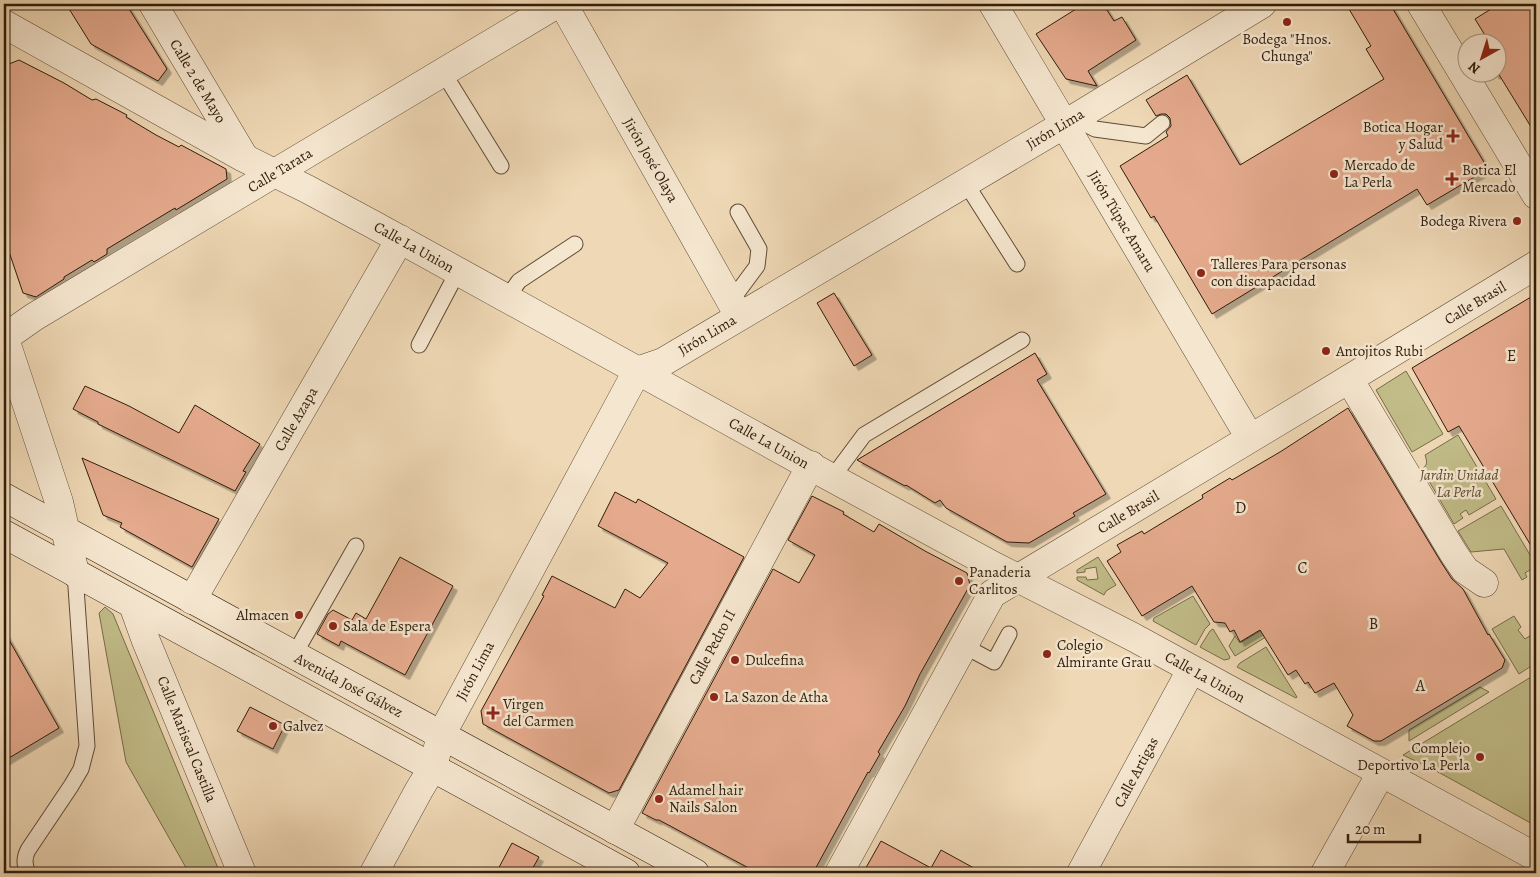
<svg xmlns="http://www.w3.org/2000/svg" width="1540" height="877" font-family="Alegreya,serif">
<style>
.green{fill:#c1bc88;stroke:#786c4a}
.building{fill:#e5aa8d;stroke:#2f1c0b;filter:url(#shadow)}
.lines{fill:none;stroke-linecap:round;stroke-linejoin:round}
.lane-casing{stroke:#5f4b36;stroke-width:17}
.street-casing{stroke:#5f4b36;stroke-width:29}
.secondary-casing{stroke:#2f1c0b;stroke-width:29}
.lane{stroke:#f5e6cf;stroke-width:15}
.street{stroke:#f5e6cf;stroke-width:28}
.secondary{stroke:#f5e6cf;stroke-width:28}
.poi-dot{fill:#8f2418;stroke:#f5e6cf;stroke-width:2}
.labels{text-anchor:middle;stroke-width:5;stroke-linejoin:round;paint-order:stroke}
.poi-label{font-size:15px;fill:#2f1c0b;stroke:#f5e6cf;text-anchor:start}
.street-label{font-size:15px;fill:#2f1c0b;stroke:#f5e6cf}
.park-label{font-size:15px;font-style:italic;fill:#5b4c30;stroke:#f5e6cf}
.neighbourhood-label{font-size:16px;letter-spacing:1px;fill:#2f1c0b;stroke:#f5e6cf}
</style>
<defs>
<filter id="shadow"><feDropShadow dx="4.5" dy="4.5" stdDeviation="0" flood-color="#0004"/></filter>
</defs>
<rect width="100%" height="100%" fill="#efd8b5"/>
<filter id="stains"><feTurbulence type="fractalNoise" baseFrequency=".004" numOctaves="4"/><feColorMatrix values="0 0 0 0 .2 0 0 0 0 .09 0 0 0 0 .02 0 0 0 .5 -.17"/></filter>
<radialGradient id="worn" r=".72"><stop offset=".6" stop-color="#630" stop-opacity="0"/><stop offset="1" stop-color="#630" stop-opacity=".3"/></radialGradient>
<g class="green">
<polygon points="1406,371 1443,434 1412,452 1376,390"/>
<path d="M1458 435 1496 499 1469 515 1466 510 1460 514 1463 518 1454 524 1422 469C1428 465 1427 461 1425 455Z"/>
<polygon points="1501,506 1536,565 1536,571 1532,573 1530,570 1525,573 1527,577 1522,580 1504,549 1471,552 1458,531"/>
<polygon points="1098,557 1116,585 1106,591 1104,595 1077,580 1077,577 1086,577 1087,580 1098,579 1096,567 1085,569 1085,572 1077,573 1077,570"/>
<polygon points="1193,596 1210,624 1205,629 1196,645 1153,621 1154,618"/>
<polygon points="105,607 113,614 220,873 189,873 126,762 99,613"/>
<polygon points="1514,616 1521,627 1518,630 1525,639 1536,632 1536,663 1519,674 1492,629"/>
<polygon points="1265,628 1269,635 1235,656 1229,646 1235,636 1240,643"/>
<polygon points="1213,629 1230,657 1229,659 1224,660 1200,647 1210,631"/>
<polygon points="1266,647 1297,697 1296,698 1237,667 1240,663"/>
<polygon points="1536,674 1536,826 1440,773 1403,755"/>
<polygon points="1480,687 1489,692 1409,741 1409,730"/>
</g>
<g class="building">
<polygon points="66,4 126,4 167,69 158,81 91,44"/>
<polygon points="1084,4 1103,4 1114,21 1122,17 1136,40 1088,71 1097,86 1066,79 1036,34"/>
<polygon points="1346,4 1390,4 1488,169 1427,205 1417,189 1212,314 1154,216 1151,218 1120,166 1168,136 1166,132 1171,126 1170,118 1166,114 1161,114 1156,116 1146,100 1187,75 1240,165 1384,79 1366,49 1371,46"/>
<polygon points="1499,4 1536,4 1536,135 1498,73 1495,75 1493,72 1498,72 1498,42 1484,42 1488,40 1475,19"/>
<polygon points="19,60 64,83 92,100 96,99 127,115 126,117 156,135 179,147 181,145 226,169 227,179 176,210 175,208 107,249 107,254 94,262 92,260 64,277 64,279 36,297 23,293 4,237 4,66"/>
<polygon points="834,293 872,355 854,366 817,303"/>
<polygon points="1536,294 1536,554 1459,426 1448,432 1412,368"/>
<polygon points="1035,353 1047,374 1037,380 1106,494 1073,513 1075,516 1029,543 1007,542 946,508 940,500 935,503 906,485 905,486 857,460"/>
<polygon points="85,386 129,406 179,433 195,405 260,444 243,471 246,472 235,491 98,424 98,422 73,409"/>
<polygon points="1348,408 1441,562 1452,579 1463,589 1488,635 1489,634 1505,660 1502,668 1381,741 1374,741 1347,726 1353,715 1334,683 1315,693 1308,682 1305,684 1296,670 1288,675 1260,630 1240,642 1234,630 1230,632 1225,623 1214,622 1192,586 1142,616 1107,561 1121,552 1117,545 1142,531 1144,534 1203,498 1202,495 1230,478 1232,480 1280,452"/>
<polygon points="82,458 219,519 192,567 120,527 122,523 103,515"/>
<polygon points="615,492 636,503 638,499 744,557 619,790 609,793 483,724 481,711 544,596 542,595 552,576 615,608 625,589 640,598 668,563 598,526"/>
<polygon points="812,496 844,512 843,514 874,532 879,524 925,551 967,573 970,585 920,674 905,706 878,752 880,754 869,773 868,772 813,873 758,873 659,820 656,820 642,813 773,569 799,583 815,555 788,540"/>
<polygon points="400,557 453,586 405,675 341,641 339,646 317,634 328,614 333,610 352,620 356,613 366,619"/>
<polygon points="4,631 59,728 4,761"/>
<polygon points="250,707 285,725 273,749 237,731"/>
<polygon points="881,841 931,868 941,850 983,873 863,873"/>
<polygon points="512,843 539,857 530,873 496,873"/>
</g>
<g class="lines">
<g class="lane-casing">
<g id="lane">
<polyline points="443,72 501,166"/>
<polyline points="1074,118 1095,129 1146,136 1162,123"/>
<polyline points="965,182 1017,264"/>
<polyline points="507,298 519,281 575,244"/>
<polyline points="731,301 757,266 759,249 738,212"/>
<polyline points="419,345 458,271"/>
<polyline points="832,478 864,435 1022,340"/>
<polyline points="964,646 994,662 1009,634"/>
<polyline points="294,655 356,546"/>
<path d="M28 873C24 864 24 858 28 850L71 786 81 769 87 746 75 573"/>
</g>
</g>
<g class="street-casing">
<g id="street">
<polyline points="153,4 244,157"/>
<polyline points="563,4 739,316"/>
<polyline points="993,4 1250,438"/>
<polyline points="1421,4 1536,195"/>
<polyline points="4,24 244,158 307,189 374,225 821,472 994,566 1133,637 1536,857"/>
<polyline points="4,336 59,502 75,573"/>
<polyline points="4,338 34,317 557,4"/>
<polyline points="1349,379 1454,554 1465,570 1484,583"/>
<polyline points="192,600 400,239"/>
<polyline points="133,605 146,641 242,873"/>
<polyline points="615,830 811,465"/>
<polyline points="374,873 419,790 433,767 441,735 452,715 637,371 663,362 1065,124 1262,4"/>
<polyline points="839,873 992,594 1349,379 1536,265"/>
<polyline points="1081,873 1191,670"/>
<polyline points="1325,873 1381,773"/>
</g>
</g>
<g class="secondary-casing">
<g id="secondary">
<polyline points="4,497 695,873"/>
<polyline points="4,534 626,873"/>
</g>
</g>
<use href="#lane" class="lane"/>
<use href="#street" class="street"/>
<use href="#secondary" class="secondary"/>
</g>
<g class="poi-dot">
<circle cx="1287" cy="22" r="5"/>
<path d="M1450.5 128.5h5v5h5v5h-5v5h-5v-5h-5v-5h5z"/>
<circle cx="1334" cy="174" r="5"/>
<path d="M1449.5 171.5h5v5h5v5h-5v5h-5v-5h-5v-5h5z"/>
<circle cx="1517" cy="221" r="5"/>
<circle cx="1201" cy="273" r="5"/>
<circle cx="1326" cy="351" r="5"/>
<circle cx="959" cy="581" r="5"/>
<circle cx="299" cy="615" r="5"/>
<circle cx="333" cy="626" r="5"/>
<circle cx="1047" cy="654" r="5"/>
<circle cx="735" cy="660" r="5"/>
<circle cx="714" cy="697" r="5"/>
<path d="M490.5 705.5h5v5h5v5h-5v5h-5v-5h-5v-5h5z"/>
<circle cx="273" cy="726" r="5"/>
<circle cx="1480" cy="757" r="5"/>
<circle cx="659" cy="799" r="5"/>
</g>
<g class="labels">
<g class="poi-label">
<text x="1287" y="44" text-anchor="middle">Bodega "Hnos.<tspan x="1287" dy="17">Chunga"</tspan></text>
<text x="1443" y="132" text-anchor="end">Botica Hogar<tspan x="1443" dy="17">y Salud</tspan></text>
<text x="1344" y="170">Mercado de<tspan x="1344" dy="17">La Perla</tspan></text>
<text x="1462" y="175">Botica El<tspan x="1462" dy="17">Mercado</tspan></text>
<text x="1507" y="226" text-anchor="end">Bodega Rivera</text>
<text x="1211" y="269">Talleres Para personas<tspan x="1211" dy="17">con discapacidad</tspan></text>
<text x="1336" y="356">Antojitos Rubi</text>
<text x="969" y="577">Panaderia<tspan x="969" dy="17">Carlitos</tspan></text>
<text x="289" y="620" text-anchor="end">Almacen</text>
<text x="343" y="631">Sala de Espera</text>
<text x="1057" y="650">Colegio<tspan x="1057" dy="17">Almirante Grau</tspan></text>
<text x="745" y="665">Dulcefina</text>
<text x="724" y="702">La Sazon de Atha</text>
<text x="503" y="709">Virgen<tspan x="503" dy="17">del Carmen</tspan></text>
<text x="283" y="731">Galvez</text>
<text x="1470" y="753" text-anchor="end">Complejo<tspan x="1470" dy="17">Deportivo La Perla</tspan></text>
<text x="669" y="795">Adamel hair<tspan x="669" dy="17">Nails Salon</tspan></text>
</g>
<g class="street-label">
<text transform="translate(198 81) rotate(59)" y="5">Calle 2 de Mayo</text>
<text transform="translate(1055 129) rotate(-31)" y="5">Jirón Lima</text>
<text transform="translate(651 160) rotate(60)" y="5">Jirón José Olaya</text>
<text transform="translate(280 170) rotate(-31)" y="5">Calle Tarata</text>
<text transform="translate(1122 221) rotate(59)" y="5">Jirón Túpac Amaru</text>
<text transform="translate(414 247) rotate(29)" y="5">Calle La Union</text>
<text transform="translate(1475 303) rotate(-31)" y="5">Calle Brasil</text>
<text transform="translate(707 335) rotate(-31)" y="5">Jirón Lima</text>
<text transform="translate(296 419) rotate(-60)" y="5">Calle Azapa</text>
<text transform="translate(769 443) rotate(29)" y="5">Calle La Union</text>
<text transform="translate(1128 512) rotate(-31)" y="5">Calle Brasil</text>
<text transform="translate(712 647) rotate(-62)" y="5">Calle Pedro II</text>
<text transform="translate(475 671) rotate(-62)" y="5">Jirón Lima</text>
<text transform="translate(1205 677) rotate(29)" y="5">Calle La Union</text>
<text transform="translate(349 685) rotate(28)" y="5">Avenida José Gálvez</text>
<text transform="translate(187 739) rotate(68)" y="5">Calle Mariscal Castilla</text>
<text transform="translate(1136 772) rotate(-62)" y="5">Calle Artigas</text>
</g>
<g class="park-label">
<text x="1459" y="480">Jardin Unidad<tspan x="1459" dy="17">La Perla</tspan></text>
</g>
<g class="neighbourhood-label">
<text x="1512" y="361">E</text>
<text x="1241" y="513">D</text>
<text x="1303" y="573">C</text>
<text x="1374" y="629">B</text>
<text x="1421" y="691">A</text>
</g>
</g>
<rect width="1540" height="877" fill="none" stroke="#efd8b5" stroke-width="20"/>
<rect x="5" y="5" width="1530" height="867" fill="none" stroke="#2f1c0b" stroke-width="2.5"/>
<rect x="10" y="10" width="1520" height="857" fill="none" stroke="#2f1c0b"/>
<g transform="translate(1482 58) rotate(219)"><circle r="24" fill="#f5e6cf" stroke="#a69581"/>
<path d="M0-4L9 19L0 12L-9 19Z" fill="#8f2418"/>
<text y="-8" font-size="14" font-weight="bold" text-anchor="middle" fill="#2f1c0b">N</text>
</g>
<path d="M1348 834v8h72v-8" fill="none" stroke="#2f1c0b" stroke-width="2.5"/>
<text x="1355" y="834" font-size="15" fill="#2f1c0b" stroke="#f5e6cf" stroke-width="4" paint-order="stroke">20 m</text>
<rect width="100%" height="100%" filter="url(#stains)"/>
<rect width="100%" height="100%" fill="url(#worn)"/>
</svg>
